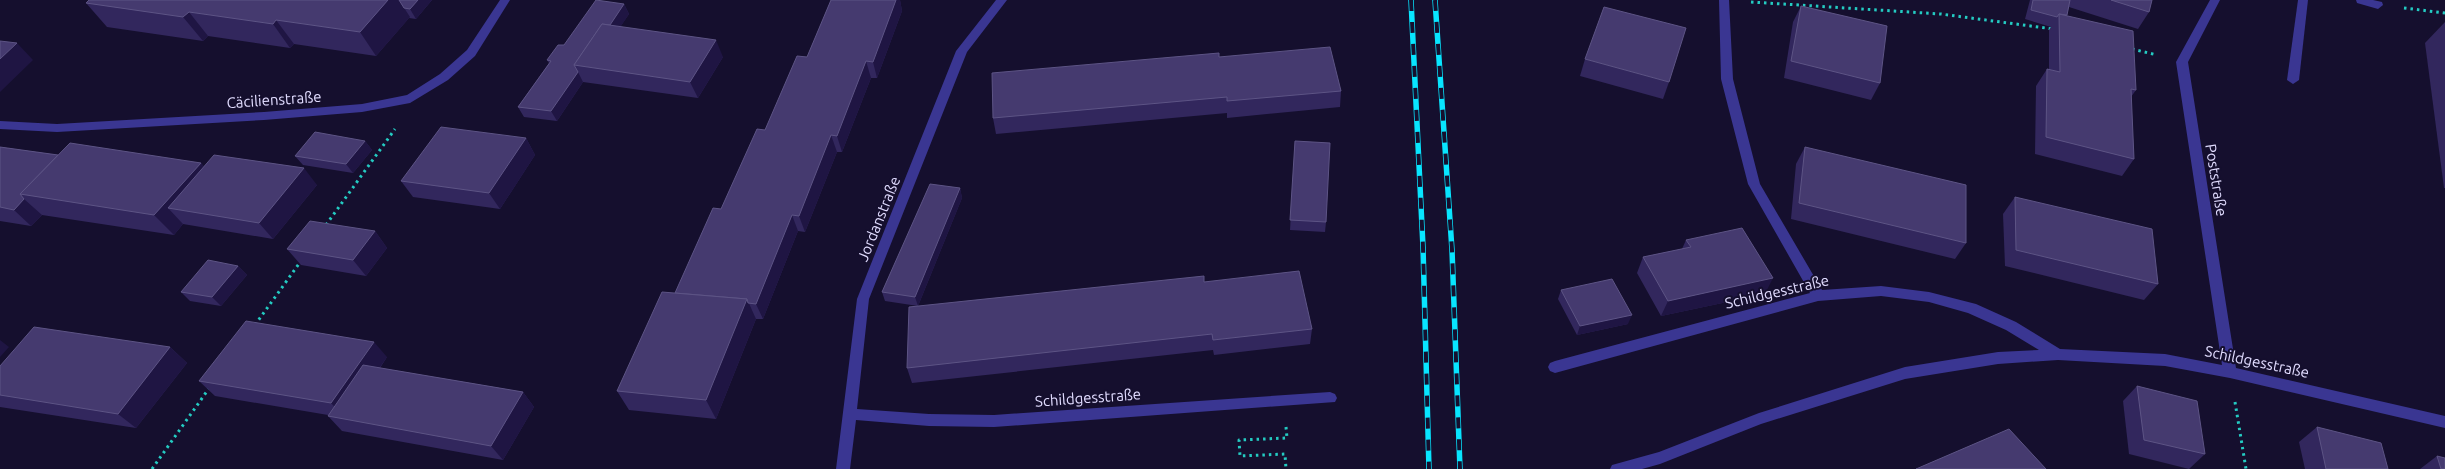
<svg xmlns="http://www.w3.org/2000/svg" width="2445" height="469" font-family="Ubuntu,sans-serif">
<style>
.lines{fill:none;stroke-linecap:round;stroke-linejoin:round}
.path{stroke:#24cbc2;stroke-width:3;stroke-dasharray:2.5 4;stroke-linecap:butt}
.lane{fill:#3a3692;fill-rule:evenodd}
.street{fill:#3a3692;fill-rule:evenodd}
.rail-casing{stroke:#08e5ff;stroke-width:5.5}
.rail{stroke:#150f2e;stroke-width:4;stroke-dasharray:11;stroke-linecap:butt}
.wall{fill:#32275d}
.shaded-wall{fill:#1f1543}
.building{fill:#453a6f;stroke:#5d5485}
.labels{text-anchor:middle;stroke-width:4;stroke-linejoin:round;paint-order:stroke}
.street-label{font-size:15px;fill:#e1dcff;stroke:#150f2e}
</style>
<rect width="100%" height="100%" fill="#150f2e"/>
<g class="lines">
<g class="path">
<polyline points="1751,2 1941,14 2053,29"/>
<polyline points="2404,8 2445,13"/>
<polyline points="2132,49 2157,55"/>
<polyline points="326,225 395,129"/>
<polyline points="255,325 301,261"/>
<polyline points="2235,402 2246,469"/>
<polyline points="1286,427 1287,438 1239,440 1240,456 1285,454 1286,469"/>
<polyline points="152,469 210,387"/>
</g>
<g class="lane">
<polygon points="2298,0 2308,0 2299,80 2293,84 2287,80"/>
<polygon points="2356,0 2373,0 2382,2 2383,5 2378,9 2357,3"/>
</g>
<g class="street">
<polygon points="500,0 510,0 475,56 448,80 410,103 362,112 264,120 57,132 0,129 0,121 57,124 264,112 362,104 407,95 440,74 467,50"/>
<polygon points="996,0 1007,0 967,52 869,299 857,409 929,414 994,415 1330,392 1335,394 1337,398 1335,402 994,427 929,426 856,420 850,469 836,469 857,299 956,51"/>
<polygon points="1719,0 1729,0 1733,79 1760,184 1822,290 1881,286 1929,292 1976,304 2016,322 2060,349 2165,354 2222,365 2176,62 2210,0 2220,0 2188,62 2236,368 2445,416 2445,428 2230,378 2165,366 2058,360 1998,364 1905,379 1761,424 1660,464 1642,469 1610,469 1612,465 1659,452 1759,413 1905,367 1998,352 2039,350 2006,330 1968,313 1929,302 1881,296 1818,301 1555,373 1550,371 1548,367 1550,363 1555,361 1810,293 1748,184 1721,79"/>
</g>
<g class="rail-casing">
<g id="rail">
<polyline points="1411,0 1423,247 1429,469"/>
<polyline points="1435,0 1452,250 1460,469"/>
</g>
</g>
<use href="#rail" class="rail"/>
</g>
<g class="wall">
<polygon points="432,0 416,19 409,18 376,56 294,44 290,48 208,36 203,41 107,27 86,3"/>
<polygon points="831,0 900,0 902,11 877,78 871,78 842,152 837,152 805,232 798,231 763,319 756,319 716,419 629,410 617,391 675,293 765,130 807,57"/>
<polygon points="2030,0 2152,0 2149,12 2138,29 2069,7 2067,15 2136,90 2131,97 2134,159 2122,176 2035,154 2036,86 2047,69 2049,69 2049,30 2051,27 2025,19"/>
<polygon points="624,4 629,14 620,27 723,57 698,98 583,82 557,121 524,117 518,107 549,63 547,60 564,45"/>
<polygon points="1801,6 1880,83 1871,100 1784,78 1793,22"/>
<polygon points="2445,22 2445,188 2444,188 2425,43"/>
<polygon points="1219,57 1341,91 1340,107 1227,118 1227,113 996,134 993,118"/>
<polygon points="1585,59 1669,82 1663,99 1580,76"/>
<polygon points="526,138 535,155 500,209 413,197 401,181"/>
<polygon points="365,141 372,150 353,173 303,165 295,156"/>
<polygon points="1295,141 1326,222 1325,232 1290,230"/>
<polygon points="0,147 58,155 201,163 204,167 317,185 273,239 183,224 174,235 42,215 31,226 0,221"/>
<polygon points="1805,147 1966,243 1955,259 1791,219 1796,164"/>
<polygon points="960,188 962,198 918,306 885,301 882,292"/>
<polygon points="2015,197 2158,284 2144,300 2005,266 2003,214"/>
<polygon points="375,231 387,248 366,276 301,265 287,249"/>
<polygon points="1686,240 1765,294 1661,316 1637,273 1643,257 1682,249"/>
<polygon points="238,266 247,275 221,306 190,301 181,292"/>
<polygon points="1204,282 1312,329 1310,344 1214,355 1213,350 912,383 907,368"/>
<polygon points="1561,290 1628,324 1577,335 1558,299"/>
<polygon points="170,347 187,363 136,428 0,407 0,366"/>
<polygon points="387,357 380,368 523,392 534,407 503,460 342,431 328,416 328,415 215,396 199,381"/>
<polygon points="2137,386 2205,454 2189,469 2129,454 2123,401"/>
<polygon points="2317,427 2388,469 2305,469 2299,442"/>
<polygon points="2437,456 2445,469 2420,469"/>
</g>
<g class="shaded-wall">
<polygon points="388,0 399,0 410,17 376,56 360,32"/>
<polygon points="418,0 432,0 416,19 410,9"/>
<polygon points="896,0 900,0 902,11 877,78 873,62"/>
<polygon points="624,4 629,14 593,68 582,66"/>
<polygon points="189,12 208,36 203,41 183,17"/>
<polygon points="276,20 294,44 290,48 273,24"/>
<polygon points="716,40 723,57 698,98 690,82"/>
<polygon points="17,43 33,60 0,92 0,59"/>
<polygon points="866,61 871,78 842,152 837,136"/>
<polygon points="578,72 583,82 557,121 551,111"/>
<polygon points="831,135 837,152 805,232 799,216"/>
<polygon points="526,138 535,155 500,209 489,193"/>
<polygon points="365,141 372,150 353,173 346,164"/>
<polygon points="201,163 219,183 168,208 183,224 174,235 154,215"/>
<polygon points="304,168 317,185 273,239 259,223"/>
<polygon points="960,188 962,198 918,306 915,297"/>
<polygon points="24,199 42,215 31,226 14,210"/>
<polygon points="792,215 798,231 763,319 756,304"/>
<polygon points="375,231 387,248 366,276 353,260"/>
<polygon points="238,266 247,275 221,306 212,297"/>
<polygon points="1773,278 1765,294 1661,316 1668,301"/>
<polygon points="747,299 756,319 716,419 706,400"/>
<polygon points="1632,315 1628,324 1577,335 1580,326"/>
<polygon points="0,340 9,347 0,357"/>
<polygon points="374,342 387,357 345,418 331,403"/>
<polygon points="170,347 187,363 136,428 118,414"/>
<polygon points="523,392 534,407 503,460 491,446"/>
</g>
<g class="building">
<polygon points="89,0 388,0 360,32 276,20 273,24 189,12 183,17 86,3"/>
<polygon points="399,0 418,0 410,9 404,8"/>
<polygon points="596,0 624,4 610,25 602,24 574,65 578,72 551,111 518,107 551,61 547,60 558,45 564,45"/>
<polygon points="831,0 896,0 873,62 866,61 837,136 831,135 799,216 792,215 756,304 748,303 747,299 675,293 713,208 721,209 757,129 765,130 797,56 807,57"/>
<polygon points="2033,0 2070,0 2067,15 2059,14 2057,17 2031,10"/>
<polygon points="2111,0 2152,0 2149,12"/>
<polygon points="1801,6 1887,26 1880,83 1791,61"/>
<polygon points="1604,7 1686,28 1669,82 1585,59"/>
<polygon points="2059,14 2133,31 2136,90 2131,89 2134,159 2046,137 2047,69 2060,72"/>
<polygon points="602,24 716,40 690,82 574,65"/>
<polygon points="0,41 17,43 0,59"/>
<polygon points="1330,47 1341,91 1227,101 1227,97 993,118 992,73 1219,53 1219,57"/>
<polygon points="441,127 526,138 489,193 401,181"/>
<polygon points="315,132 365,141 346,164 295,156"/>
<polygon points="1295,141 1330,143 1326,222 1290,220"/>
<polygon points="70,143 201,163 154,215 20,194"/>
<polygon points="0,147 58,155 20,194 24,199 14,210 0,207"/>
<polygon points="1805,147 1966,185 1966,243 1799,203"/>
<polygon points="214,155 304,168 259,223 168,208"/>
<polygon points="930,184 960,188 915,297 882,292"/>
<polygon points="2015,197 2152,229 2158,284 2016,250"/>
<polygon points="310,221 375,231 353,260 287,249"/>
<polygon points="1742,228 1773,278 1668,301 1643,257 1691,247 1686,240"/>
<polygon points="208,260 238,266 212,297 181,292"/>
<polygon points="1299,271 1312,329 1213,340 1212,334 907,368 909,307 1204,276 1204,282"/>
<polygon points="1612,279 1632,315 1580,326 1561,290"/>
<polygon points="662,292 747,299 706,400 617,391"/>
<polygon points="246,321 374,342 331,403 199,381"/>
<polygon points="34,327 170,347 118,414 0,395 0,366"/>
<polygon points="363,365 523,392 491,446 328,416"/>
<polygon points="2137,386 2197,401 2205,454 2144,440"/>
<polygon points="2317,427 2381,443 2388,469 2326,469"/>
<polygon points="2009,429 2046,469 1916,469"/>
<polygon points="2437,456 2445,458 2445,469 2441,469"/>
</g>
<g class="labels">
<g class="street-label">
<text transform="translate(274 100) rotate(-4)" y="5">Cäcilienstraße</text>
<text transform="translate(2216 180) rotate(81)" y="5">Poststraße</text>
<text transform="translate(879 219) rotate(-68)" y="5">Jordanstraße</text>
<text transform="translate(1777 292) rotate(-13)" y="5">Schildgesstraße</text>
<text transform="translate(2257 362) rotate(12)" y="5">Schildgesstraße</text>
<text transform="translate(1088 398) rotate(-4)" y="5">Schildgesstraße</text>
</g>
</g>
</svg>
